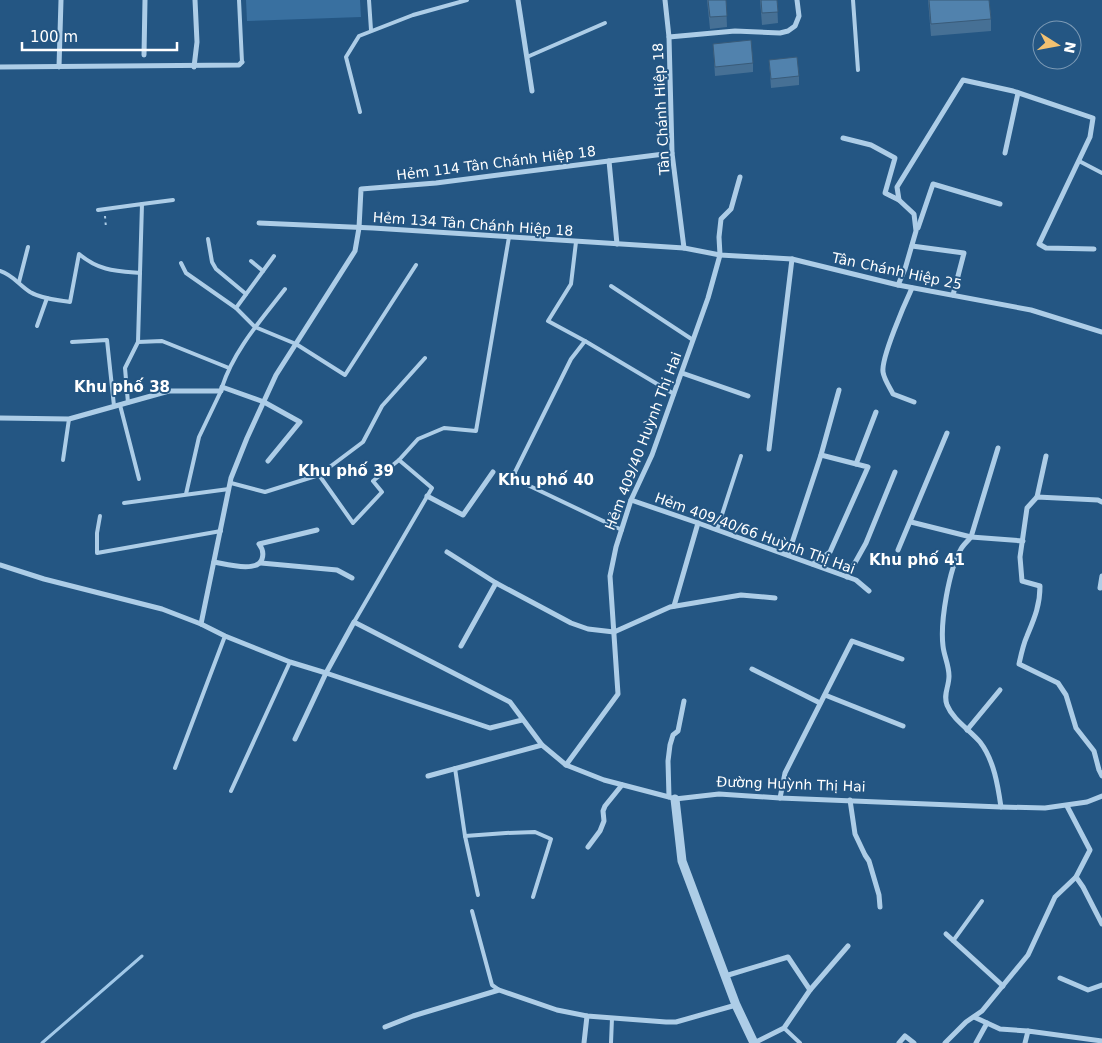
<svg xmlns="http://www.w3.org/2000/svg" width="1102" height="1043" font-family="'DejaVu Sans',sans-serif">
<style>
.green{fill:#3970a0}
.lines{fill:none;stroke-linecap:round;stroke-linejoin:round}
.stream{stroke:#a1c8e8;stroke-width:3}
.path{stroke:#adcde7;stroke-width:2;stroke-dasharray:2.5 4;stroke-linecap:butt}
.service{stroke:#adcde7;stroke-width:4}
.minor{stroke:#adcde7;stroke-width:5}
.tertiary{stroke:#adcde7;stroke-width:9}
.wall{fill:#467095}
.building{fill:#5182ad;stroke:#395b79}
.labels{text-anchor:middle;stroke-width:4;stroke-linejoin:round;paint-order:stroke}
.street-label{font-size:14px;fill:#fff;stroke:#245683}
.neighbourhood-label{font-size:15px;font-weight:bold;fill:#fff;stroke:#245683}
</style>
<rect width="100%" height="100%" fill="#245683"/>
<polygon class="green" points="246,0 360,0 361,17 247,21"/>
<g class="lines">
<polyline class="stream" points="42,1043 142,956"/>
<polyline class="path" points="105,216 106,228"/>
<g class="service">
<polyline points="239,0 242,62"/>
<polyline points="369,0 371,30"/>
<polyline points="853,0 858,70"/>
<polyline points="527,57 605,23"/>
<polyline points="360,112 346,57 359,36 413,15 467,0"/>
<polyline points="1079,161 1102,173"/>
<polyline points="142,204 173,200"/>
<polyline points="208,239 212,262 216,269 246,294"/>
<polyline points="576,242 571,284 548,321 585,341 571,359 515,472 515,479 622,530"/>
<polyline points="251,261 263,271"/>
<polyline points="181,263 186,273 236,308 255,327 296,344 345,375 416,265"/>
<path d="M0 271C13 275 19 285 30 292 42 299 57 300 70 302L79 254C99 271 116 271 140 273L142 204 98 210"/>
<polyline points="19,282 28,247"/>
<polyline points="611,286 693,340"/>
<polyline points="236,308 274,256"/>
<polyline points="37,326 47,298"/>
<polyline points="585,341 674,394"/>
<polyline points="72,342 107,340 114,406"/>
<polyline points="138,342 162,341 229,368"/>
<path d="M222 387C234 350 261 320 285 289"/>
<polyline points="128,403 125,368 138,342 140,273"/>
<polyline points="120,405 139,479"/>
<polyline points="63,460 69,419"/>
<polyline points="319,475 353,523 382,492 373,481 399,460"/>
<polyline points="231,483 265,492 319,475 363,442 382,406 425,358"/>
<polyline points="186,494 199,437 221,391"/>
<polyline points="124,503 229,489"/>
<polyline points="100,516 97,533 97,553 221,531"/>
<polyline points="717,530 741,456"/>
<polyline points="354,622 432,488 399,460 418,439 444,428 476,431 509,237"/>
<polyline points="175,768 225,636"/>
<polyline points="455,768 465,836 478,895"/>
<polyline points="231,791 290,662"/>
<polyline points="465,836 506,833 535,832 551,839 533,897"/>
<polyline points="472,911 492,985 499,990"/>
<polyline points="953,941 982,901"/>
<polyline points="784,1028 800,1043"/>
<polyline points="611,1043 612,1018"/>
</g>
<g class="minor">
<polyline points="518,0 532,91"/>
<polyline points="665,0 669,37 672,153 684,248"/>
<polyline points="669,37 735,31 780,33 788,31 795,26 799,16 797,0"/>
<polyline points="144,55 145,0"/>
<polyline points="0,67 239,65 242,62"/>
<polyline points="59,67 61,0"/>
<polyline points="194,67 197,42 195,0"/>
<polyline points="843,138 871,145 895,158 885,193 899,200"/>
<polyline points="1005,153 1018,93"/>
<polyline points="609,161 617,244"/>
<polyline points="259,223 373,228 684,248 720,255 792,259 898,285 1031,310 1102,332"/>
<polyline points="918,228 933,184 1000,204"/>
<polyline points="912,246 964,253 953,295"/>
<polyline points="898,285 905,269 916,231 914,214 899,200 897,187 963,80 1013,91 1093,118 1090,137 1039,244 1046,248 1094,249"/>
<path d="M912 288C905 303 881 358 883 372 884 379 890 388 893 394L914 402"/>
<polyline points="682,373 748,396"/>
<polyline points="0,418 69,419 169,391 221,391 222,387 264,402 300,422 268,461"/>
<path d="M998 448 971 537C968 541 963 545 961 549 949 569 940 622 943 646 944 656 949 665 949 676 949 687 943 694 947 705 953 720 970 730 980 742 994 760 998 786 1001 807"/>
<polyline points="769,449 792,259"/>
<polyline points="856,464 876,412"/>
<polyline points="427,496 463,515 493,472"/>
<polyline points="1037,497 1046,456"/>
<polyline points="631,500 698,523 856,580 869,591"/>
<path d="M1102 502 1098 500 1037 497 1027 508 1020 557 1022 581 1040 586C1040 606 1034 619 1027 636 1023 645 1021 655 1019 664L1058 683 1066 695 1076 728 1094 751 1099 770 1102 776"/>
<polyline points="911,522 971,537 1023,541"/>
<polyline points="898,550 947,433"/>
<polyline points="447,552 496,583 571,623 588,629 614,632 670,607 741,595 775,598"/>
<polyline points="788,555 821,455 839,390"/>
<path d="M214 562C226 564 258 573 262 559 264 553 263 549 259 544L317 530"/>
<polyline points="261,563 337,570 352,578"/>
<polyline points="813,564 830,552 868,467 821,455"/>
<polyline points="0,565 44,579 162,609 201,624 225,636 290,662 326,673 354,622 510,702 542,745 566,765 604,780 669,797 675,799 719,794 780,798 1001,807 1045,808 1087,802 1102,796"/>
<polyline points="847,577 866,543 895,472"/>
<polyline points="1100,588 1102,576"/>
<polyline points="674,606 698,523"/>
<polyline points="201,624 231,478 247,438 276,375 355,251 359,228 361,189 436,183 672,153"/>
<polyline points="461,646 496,583"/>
<polyline points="752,669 820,703"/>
<polyline points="825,695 903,726"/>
<polyline points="967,730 1000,690"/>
<polyline points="295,739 326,673 490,728 522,720"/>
<polyline points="566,765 618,694 610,576 616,547 631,500 652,455 708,298 720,255 719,237 721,219 731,209 740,177"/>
<polyline points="428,776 542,745"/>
<polyline points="669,797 668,761 670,745 673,735 678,731 684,701"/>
<polyline points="780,798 785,773 852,641 902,659"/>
<polyline points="850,800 855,834 865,855 869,861 879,895 880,907"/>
<polyline points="588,847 600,831 604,821 603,811 605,806 622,785"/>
<polyline points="1076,877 1083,887 1102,924"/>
<polyline points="946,934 1003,986"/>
<polyline points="725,976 788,957 810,990"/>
<polyline points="1060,978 1088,990 1102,985"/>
<polyline points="974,1017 1000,1029 1028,1031"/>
<polyline points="385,1027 413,1016 499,990 557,1010 587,1016 666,1022 676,1022 736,1005"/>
<polyline points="584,1043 587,1016"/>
<polyline points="754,1043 784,1028 810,990 848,946"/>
<polyline points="899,1043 905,1036 914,1043"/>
<polyline points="945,1043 966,1022 982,1011 1028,955 1055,897 1076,877 1090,850 1067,806"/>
<polyline points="976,1043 987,1023"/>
<polyline points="1025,1043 1028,1031 1102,1041"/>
</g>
<polyline class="tertiary" points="675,799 682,861 736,1005 754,1043"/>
</g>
<g class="wall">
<polygon points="707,0 726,0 727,27 710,29"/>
<polygon points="760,0 777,0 778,23 762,25"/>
<polygon points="928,0 989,0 991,19 991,31 931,36"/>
<polygon points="713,44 753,63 753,72 715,76"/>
<polygon points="769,60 799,76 799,85 771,88"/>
</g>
<g class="building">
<polygon points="708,0 726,0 727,16 710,17"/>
<polygon points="761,0 777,0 778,12 762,13"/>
<polygon points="929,0 989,0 991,19 931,24"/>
<polygon points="751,40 753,63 715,67 713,44"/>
<polygon points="797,57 799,76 771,79 769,60"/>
</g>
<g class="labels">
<g class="street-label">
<text transform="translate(661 109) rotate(-93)" y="5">Tân Chánh Hiệp 18</text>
<text transform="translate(496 163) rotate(-7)" y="5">Hẻm 114 Tân Chánh Hiệp 18</text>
<text transform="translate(473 224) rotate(4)" y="5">Hẻm 134 Tân Chánh Hiệp 18</text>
<text transform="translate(897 271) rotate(12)" y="5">Tân Chánh Hiệp 25</text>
<text transform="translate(643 441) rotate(-69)" y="5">Hẻm 409/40 Huỳnh Thị Hai</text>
<text transform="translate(755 533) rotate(20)" y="5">Hẻm 409/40/66 Huỳnh Thị Hai</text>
<text transform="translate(791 784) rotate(2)" y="5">Đường Huỳnh Thị Hai</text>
</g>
<g class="neighbourhood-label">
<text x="122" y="392">Khu phố 38</text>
<text x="346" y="476">Khu phố 39</text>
<text x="546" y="485">Khu phố 40</text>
<text x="917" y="565">Khu phố 41</text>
</g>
</g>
<g transform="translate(1057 45) rotate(101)"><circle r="24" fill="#245683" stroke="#7c9ab5"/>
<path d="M0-4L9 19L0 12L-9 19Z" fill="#f2c171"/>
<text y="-8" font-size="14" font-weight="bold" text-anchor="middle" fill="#ffffff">N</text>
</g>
<path d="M22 42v8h155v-8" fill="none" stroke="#ffffff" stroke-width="2.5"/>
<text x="30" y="42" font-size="15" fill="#ffffff" stroke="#245683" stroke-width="4" paint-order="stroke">100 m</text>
</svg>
